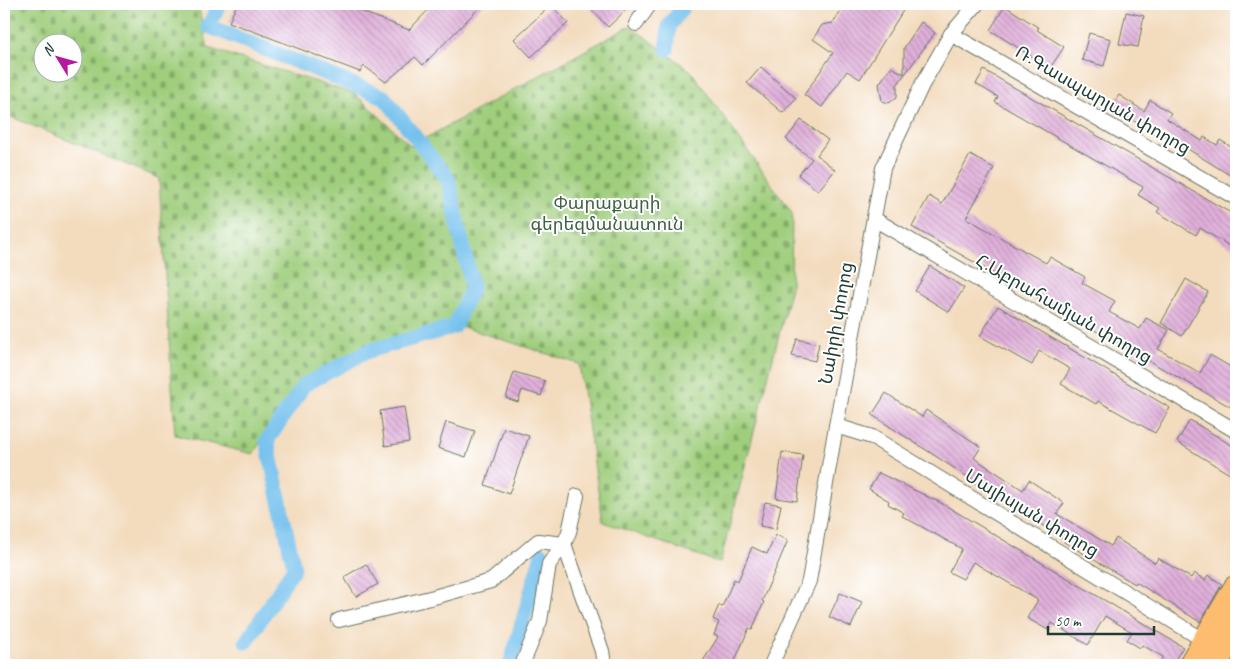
<svg xmlns="http://www.w3.org/2000/svg" width="1240" height="669" font-family="Caveat,'Noto Sans Armenian',sans-serif">
<style>
.cemetery{fill:url(#cemetery-stones);stroke:#5f8658;fill-rule:evenodd}
.lines{fill:none;stroke-linecap:round;stroke-linejoin:round}
.canal{stroke:#74c1ee;stroke-width:15}
.building{fill:url(#building-back-hatch)}
.street-casing{stroke:#697464;stroke-width:16}
.highway-casing{stroke:#697464;stroke-width:27}
.street{stroke:#fff;stroke-width:14}
.highway{stroke:#fdbc70;stroke-width:25}
.labels{text-anchor:middle;stroke-width:4;stroke-linejoin:round;paint-order:stroke}
.street-label{font-size:18px;fill:#1f3d34;stroke:#fff}
.park-label{font-size:18px;fill:#3f6146;stroke:#fff}
</style>
<defs>
<pattern id="cemetery-stones" width="16" height="16" patternUnits="userSpaceOnUse" patternTransform="scale(1.25)"><rect width="16" height="16" fill="#9fce7c"/><path d="M2 7V4a2 2 0 0 1 4 0v3zM10 15v-3a2 2 0 0 1 4 0v3z" fill="#81a866"/></pattern>
<pattern id="building-back-hatch" width="6" height="6" patternUnits="userSpaceOnUse" patternTransform="scale(1.25)"><rect width="6" height="6" fill="#e1b0db"/><path d="M-1 5l2 2M0 0l6 6M5-1l2 2" fill="none" stroke="#b690b2"/></pattern>
</defs>
<rect width="100%" height="100%" fill="#fff"/>
<filter id="ink" filterUnits="userSpaceOnUse"><feTurbulence type="fractalNoise" baseFrequency=".02" numOctaves="2"/><feDisplacementMap in="SourceGraphic" scale="10" xChannelSelector="R" yChannelSelector="G"/><feConvolveMatrix kernelMatrix="1 2 1 2 8 2 1 2 1" color-interpolation-filters="sRGB"/></filter>
<filter id="wash" filterUnits="userSpaceOnUse"><feTurbulence type="fractalNoise" baseFrequency=".0096" numOctaves="4" result="noise"/><feDisplacementMap in="SourceGraphic" scale="20" xChannelSelector="R" yChannelSelector="G"/><feGaussianBlur stdDeviation="1.12" result="paint"/><feColorMatrix in="noise" values="0 0 0 0 0 0 0 0 0 0 0 0 0 0 0 0 0 1.4 0 .05"/><feComposite in="paint" operator="in"/></filter>
<g filter="url(#wash)">
<rect width="100%" height="100%" fill="#f3dbbd"/>
<path class="cemetery" d="M4 4 198 5 208 48 355 94 411 146 630 26 691 71 792 213 791 288 720 563 603 522 579 364 463 327 299 381 253 454 175 435 159 178 4 114ZM42 42H72V72H42Z"/>
<g class="lines">
<g class="canal">
<polyline points="220,4 208,26 384,97 448,179 472,287 454,327 368,351 304,385 267,441 294,568 246,642"/>
<polyline points="667,49 669,26 685,4"/>
<polyline points="510,665 542,554"/>
</g>
</g>
<g id="blocks">
<g class="building">
<polygon points="237,4 342,4 409,30 434,4 483,4 423,65 415,57 386,82 364,66 360,72 229,22"/>
<polygon points="586,4 618,4 625,11 608,27"/>
<polygon points="845,4 895,4 904,9 860,79 847,71 822,107 804,95 833,53 813,39 822,25 833,23"/>
<polygon points="551,5 568,23 531,57 514,39"/>
<polygon points="1005,6 1039,28 1037,30 1064,47 1050,68 990,30"/>
<polygon points="1126,12 1144,16 1138,47 1119,44"/>
<polygon points="921,22 935,33 897,85 897,97 889,103 882,101 879,84 891,67 904,74 904,48"/>
<polygon points="1089,33 1111,39 1104,66 1082,60"/>
<polygon points="761,67 796,98 783,113 747,83"/>
<polygon points="984,70 1236,216 1236,250 1200,228 1196,235 1157,212 1160,208 1138,195 1143,187 995,102 998,97 976,84"/>
<polygon points="1119,95 1144,111 1150,100 1171,113 1167,119 1202,141 1204,137 1217,145 1220,140 1236,150 1236,179 1159,131 1157,135 1111,107"/>
<polygon points="801,120 828,140 817,155 835,170 818,191 798,175 812,159 786,139"/>
<polygon points="970,155 994,168 966,218 1046,263 1050,257 1085,277 1082,283 1115,301 1109,312 1140,329 1146,318 1169,330 1158,349 1200,373 1210,355 1236,370 1236,410 912,227 929,196 942,204"/>
<polygon points="930,266 964,288 949,312 915,291"/>
<polygon points="1186,279 1208,292 1182,336 1161,323"/>
<polygon points="998,306 1170,408 1155,433 1098,401 1096,404 1061,384 1070,369 1039,351 1032,365 980,336"/>
<polygon points="797,339 819,344 815,361 792,356"/>
<polygon points="514,372 545,381 541,396 522,390 518,402 506,398"/>
<polygon points="886,393 922,417 926,410 981,447 974,458 1023,490 1029,480 1064,503 1057,514 1111,546 1116,538 1155,563 1158,558 1191,578 1194,573 1205,580 1208,575 1222,584 1200,622 1136,582 1135,584 1064,542 1065,540 872,415"/>
<polygon points="404,407 409,442 385,446 380,411"/>
<polygon points="1190,420 1236,448 1236,478 1177,442"/>
<polygon points="446,422 475,431 466,457 438,448"/>
<polygon points="504,428 529,436 509,494 485,485"/>
<polygon points="782,452 803,455 797,501 776,498"/>
<polygon points="879,473 943,504 1183,647 1172,665 1158,665 1163,657 1142,645 1140,648 1127,640 1132,632 1105,616 1088,645 1052,623 1048,630 1027,618 1038,600 973,562 963,579 949,572 962,549 902,516 904,513 888,504 889,501 869,489"/>
<polygon points="765,502 781,505 776,529 760,526"/>
<polygon points="776,535 788,540 762,601 764,602 752,630 749,628 733,665 710,665 703,661 718,637 714,635 719,622 713,619 719,605 722,607 734,579 738,581 752,547 767,554"/>
<polygon points="366,564 378,584 356,597 344,577"/>
<polygon points="840,593 862,602 851,627 829,617"/>
</g>
</g>
</g>
<g filter="url(#ink)">
<use href="#blocks" fill-opacity="0" stroke="#697464" stroke-width="1"/>
<g class="lines">
<g class="street-casing">
<g id="street">
<polyline points="636,24 650,4"/>
<polyline points="951,34 1236,198"/>
<polyline points="874,219 1236,431"/>
<polyline points="836,426 872,437 1205,641"/>
<polyline points="339,620 434,597 491,581 538,541 564,544 602,651 604,665"/>
<polyline points="522,665 540,621 549,564 564,544 569,532 577,496"/>
<polyline points="771,665 809,581 836,426 883,168 922,85 951,34 977,4"/>
</g>
</g>
<g class="highway-casing">
<g id="highway">
<polyline points="1191,665 1236,588"/>
<polyline points="1214,665 1236,628"/>
</g>
</g>
<use href="#street" class="street"/>
<use href="#highway" class="highway"/>
</g>
</g>
<g class="labels">
<g class="street-label">
<text transform="translate(1103 100) rotate(30)" y="6">Ռ.Գասպարյան փողոց</text>
<text transform="translate(1064 309) rotate(30)" y="6">Հ.Աբրահամյան փողոց</text>
<text transform="translate(836 323) rotate(-80)" y="6">Նաիրի փողոց</text>
<text transform="translate(1032 513) rotate(31)" y="6">Մայիսյան փողոց</text>
</g>
<g class="park-label">
<text x="607" y="209">Փարաքարի<tspan x="607" dy="21">գերեզմանատուն</tspan></text>
</g>
</g>
<rect width="1240" height="669" fill="none" stroke="#fff" stroke-width="20"/>
<g transform="translate(58 58) rotate(307)"><circle r="24" fill="#ffffff" stroke="#a5b1ae"/>
<path d="M0-4L9 19L0 12L-9 19Z" fill="#b5179e"/>
<text y="-8" font-size="14" font-weight="bold" text-anchor="middle" fill="#1f3d34">N</text>
</g>
<path d="M1048 626v8h106v-8" fill="none" stroke="#1f3d34" stroke-width="2.5"/>
<text x="1055" y="626" font-size="15" fill="#1f3d34" stroke="#ffffff" stroke-width="4" paint-order="stroke">50 m</text>
</svg>
